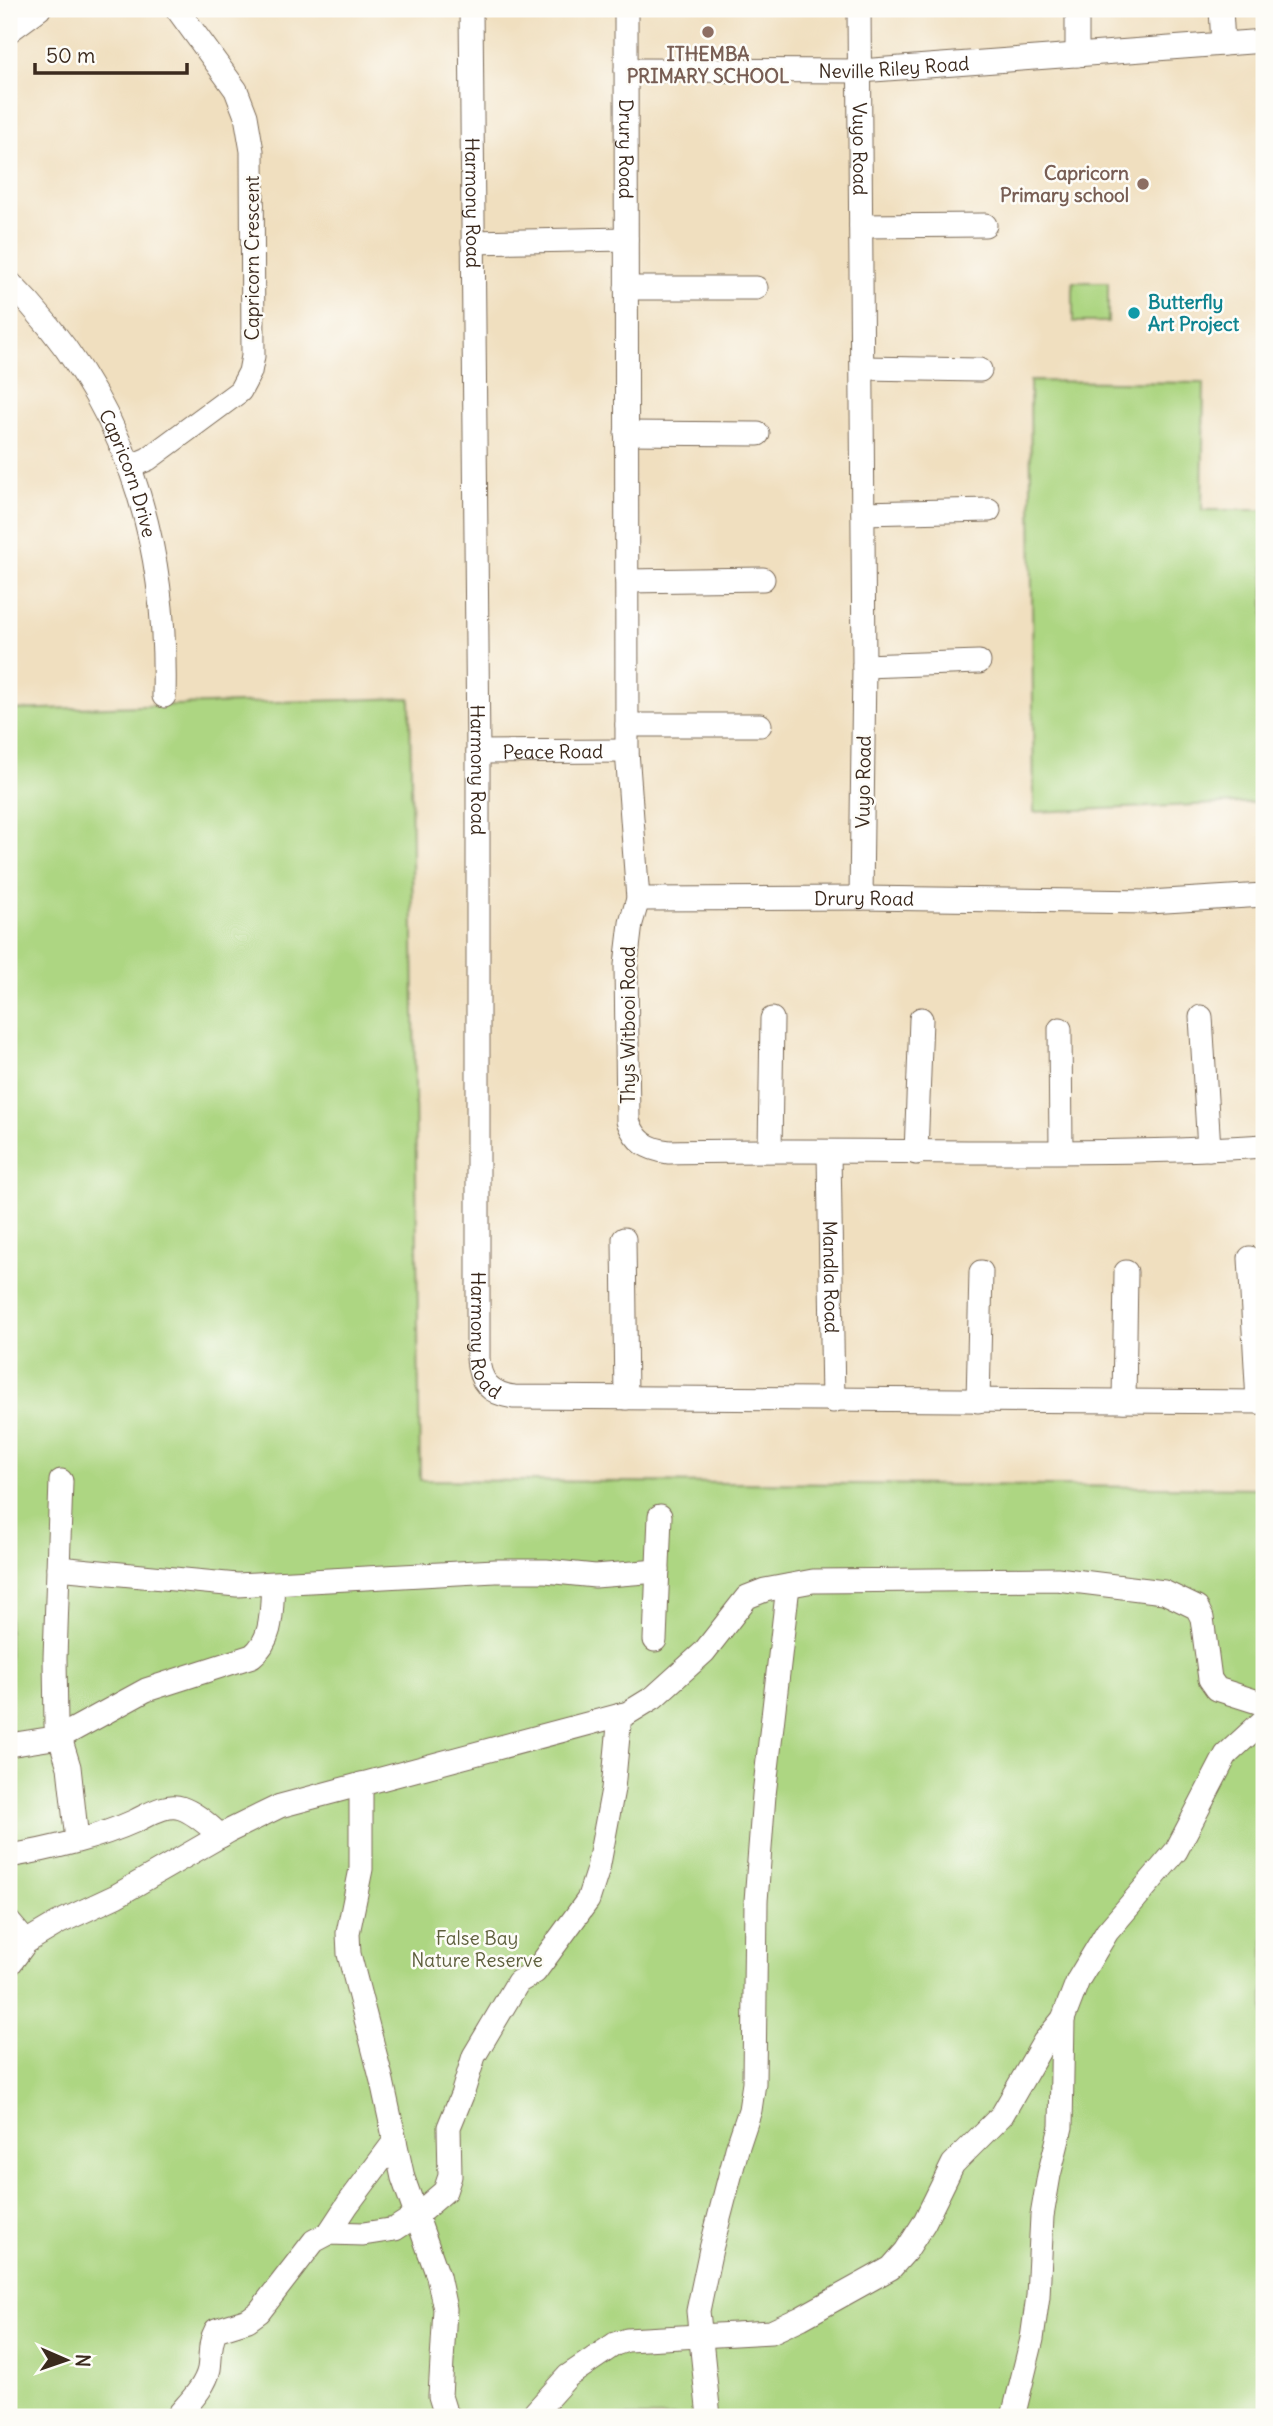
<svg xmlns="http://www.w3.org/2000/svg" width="1273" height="2426" font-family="Delius,sans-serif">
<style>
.green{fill:#add682;stroke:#748050;stroke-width:2}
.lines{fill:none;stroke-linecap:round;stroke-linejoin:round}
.street-casing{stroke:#7a6956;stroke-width:25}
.street{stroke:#fff;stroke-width:23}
.education-dot{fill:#8d6e63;stroke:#fdfcf7;stroke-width:2.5}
.culture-dot{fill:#0f9aa8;stroke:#fdfcf7;stroke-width:2.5}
.labels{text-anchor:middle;stroke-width:5;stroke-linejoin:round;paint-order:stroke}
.education-label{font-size:19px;font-weight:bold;fill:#785e54;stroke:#fdfcf7}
.street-label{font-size:19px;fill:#3b2a1e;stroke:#fdfcf7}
.culture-label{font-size:19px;font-weight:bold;fill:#0d838f;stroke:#fdfcf7;text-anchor:start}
.park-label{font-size:19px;fill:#5d5e3c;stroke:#fdfcf7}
</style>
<rect width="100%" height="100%" fill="#fdfcf7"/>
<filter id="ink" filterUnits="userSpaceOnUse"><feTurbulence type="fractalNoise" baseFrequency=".0143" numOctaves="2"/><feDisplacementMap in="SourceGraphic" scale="14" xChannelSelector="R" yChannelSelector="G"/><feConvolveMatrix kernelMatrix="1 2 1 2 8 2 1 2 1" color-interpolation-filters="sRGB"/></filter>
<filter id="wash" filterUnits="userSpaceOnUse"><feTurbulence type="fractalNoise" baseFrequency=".00686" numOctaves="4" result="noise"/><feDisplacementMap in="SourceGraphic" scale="28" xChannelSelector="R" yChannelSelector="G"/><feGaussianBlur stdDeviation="1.57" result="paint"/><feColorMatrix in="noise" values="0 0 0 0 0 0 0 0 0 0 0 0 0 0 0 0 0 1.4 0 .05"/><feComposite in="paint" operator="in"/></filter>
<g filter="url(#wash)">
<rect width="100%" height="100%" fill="#f0dfbf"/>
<g class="green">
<rect x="1073" y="282" width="35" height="40"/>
<polygon points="1030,381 1204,383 1202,510 1264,510 1264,802 1034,812"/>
<polygon points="410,698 420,1480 1264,1488 1264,2417 9,2417 9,710"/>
</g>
</g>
<g filter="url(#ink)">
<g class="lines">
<g class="street-casing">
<g id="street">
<path id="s1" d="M471 9 478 752V1358C479 1382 491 1394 514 1397L1264 1402"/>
<path id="s2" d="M626 9 627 751 638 899 631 923 626 965 628 1121C636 1142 647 1149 669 1152 867 1148 1066 1158 1264 1146"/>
<path id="s3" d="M859 9 864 666 861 898"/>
<polyline points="1221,9 1223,44"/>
<polyline points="9,31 39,9"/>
<polyline points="1077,55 1077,9"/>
<path id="s4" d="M626 70 860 71 1264 41"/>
<polyline points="861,226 985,225"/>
<polyline points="473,242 626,239"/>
<path id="s5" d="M9 282C124 397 168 535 164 696"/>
<polyline points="626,288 756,288"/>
<polyline points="863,368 980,370"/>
<polyline points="626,433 758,434"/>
<polyline points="129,467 148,459 240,391 250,372 253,356 252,151 246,116 236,90 177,9"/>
<polyline points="863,513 989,510"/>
<polyline points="627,581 763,579"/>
<polyline points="864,666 979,662"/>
<polyline points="627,725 760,725"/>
<path id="s6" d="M478 752 627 751"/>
<path id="s7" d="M638 899 861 898 1149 902 1264 895"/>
<polyline points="1201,1017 1209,1149"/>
<polyline points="1060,1029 1061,1151"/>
<polyline points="770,1150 772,1019"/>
<path id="s8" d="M829 1153 833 1401"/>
<polyline points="916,1153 921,1019"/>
<polyline points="624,1239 626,1398"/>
<polyline points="1250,1258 1258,1402"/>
<polyline points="978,1401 981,1272"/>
<polyline points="1124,1401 1126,1272"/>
<polyline points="61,1481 55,1658 56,1725 69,1767 77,1840"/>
<polyline points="58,1568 237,1585 495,1571 546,1571 595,1576 658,1571"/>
<polyline points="655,1640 660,1516"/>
<path d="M9 1745 60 1737 146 1690 252 1656C274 1639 271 1609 273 1584"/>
<polyline points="361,1784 361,1869 348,1933 349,1954 382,2081 403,2178 438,2276 445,2309 440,2396 445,2412 450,2417"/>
<path d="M9 1856C47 1850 100 1837 135 1821 148 1815 166 1803 181 1808 196 1813 209 1826 221 1836"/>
<polyline points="9,1922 26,1942"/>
<polyline points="9,1965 26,1942 58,1923 116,1896 229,1831 280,1806 628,1713 654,1697 704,1652 747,1597 765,1590 813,1581 1057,1579 1164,1592 1197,1608 1202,1618 1210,1679 1217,1689 1264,1704"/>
<polyline points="329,2233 348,2204 395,2141"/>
<path d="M177 2417C188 2403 205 2388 209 2369 211 2356 209 2342 216 2330L248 2320 259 2312 314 2241 329 2233 363 2234 395 2229 418 2214 445 2191 450 2176 449 2127 462 2095 474 2056 518 1982 535 1972 588 1900 598 1869 613 1789 620 1715"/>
<polyline points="531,2417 568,2376 615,2344 627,2340 771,2332 801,2318 891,2268 906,2251 924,2223 953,2164 1002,2115 1044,2042 1063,2019 1078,1980 1107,1932 1176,1851 1226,1755 1264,1720"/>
<polyline points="709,2417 698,2311 711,2249 737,2149 750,2110 754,2083 756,1901 764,1795 788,1586"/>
<polyline points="1013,2417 1032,2339 1038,2296 1042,2216 1049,2175 1061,2127 1063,2019"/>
</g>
</g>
<use href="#street" class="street"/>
</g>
</g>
<g class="education-dot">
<circle cx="708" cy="32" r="7"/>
<circle cx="1143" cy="184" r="7"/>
</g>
<circle class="culture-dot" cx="1134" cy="313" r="7"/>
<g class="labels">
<g class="education-label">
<text x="708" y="61">ITHEMBA<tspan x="708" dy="22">PRIMARY SCHOOL</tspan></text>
<text x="1129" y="180" text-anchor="end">Capricorn<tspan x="1129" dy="22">Primary school</tspan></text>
</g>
<g class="street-label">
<text dy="7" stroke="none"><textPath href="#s4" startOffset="268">Neville Riley Road</textPath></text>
<text dy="7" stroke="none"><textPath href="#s3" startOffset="140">Vuyo Road</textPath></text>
<text dy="7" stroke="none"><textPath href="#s2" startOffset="140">Drury Road</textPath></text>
<text dy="7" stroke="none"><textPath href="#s1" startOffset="194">Harmony Road</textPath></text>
<text transform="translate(252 258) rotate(-90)" y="7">Capricorn Crescent</text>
<text dy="7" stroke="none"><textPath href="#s5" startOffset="228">Capricorn Drive</textPath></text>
<text dy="7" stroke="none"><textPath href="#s6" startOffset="75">Peace Road</textPath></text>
<text dy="7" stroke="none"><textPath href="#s1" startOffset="761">Harmony Road</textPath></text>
<text transform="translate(863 782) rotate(-89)" y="7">Vuyo Road</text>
<text dy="7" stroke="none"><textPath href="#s7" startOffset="226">Drury Road</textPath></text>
<text transform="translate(628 1025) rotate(-90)" y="7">Thys Witbooi Road</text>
<text dy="7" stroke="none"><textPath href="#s8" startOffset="124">Mandla Road</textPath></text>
<text dy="7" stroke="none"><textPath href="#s1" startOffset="1328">Harmony Road</textPath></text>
</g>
<g class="culture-label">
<text x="1148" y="309">Butterfly<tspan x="1148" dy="22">Art Project</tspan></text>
</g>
<g class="park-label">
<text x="477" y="1945">False Bay<tspan x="477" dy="22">Nature Reserve</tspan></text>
</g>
</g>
<rect width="1273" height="2426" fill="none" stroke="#fdfcf7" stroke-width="35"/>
<g transform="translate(66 2360) rotate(92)" stroke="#fdfcf7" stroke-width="5" paint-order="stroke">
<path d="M0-5L12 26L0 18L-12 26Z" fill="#3b2a1e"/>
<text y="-10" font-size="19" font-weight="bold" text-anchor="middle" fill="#3b2a1e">N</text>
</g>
<path d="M35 63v10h152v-10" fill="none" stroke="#3b2a1e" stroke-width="3.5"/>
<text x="46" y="63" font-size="21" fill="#3b2a1e" stroke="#fdfcf7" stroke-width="5" paint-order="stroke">50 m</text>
</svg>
